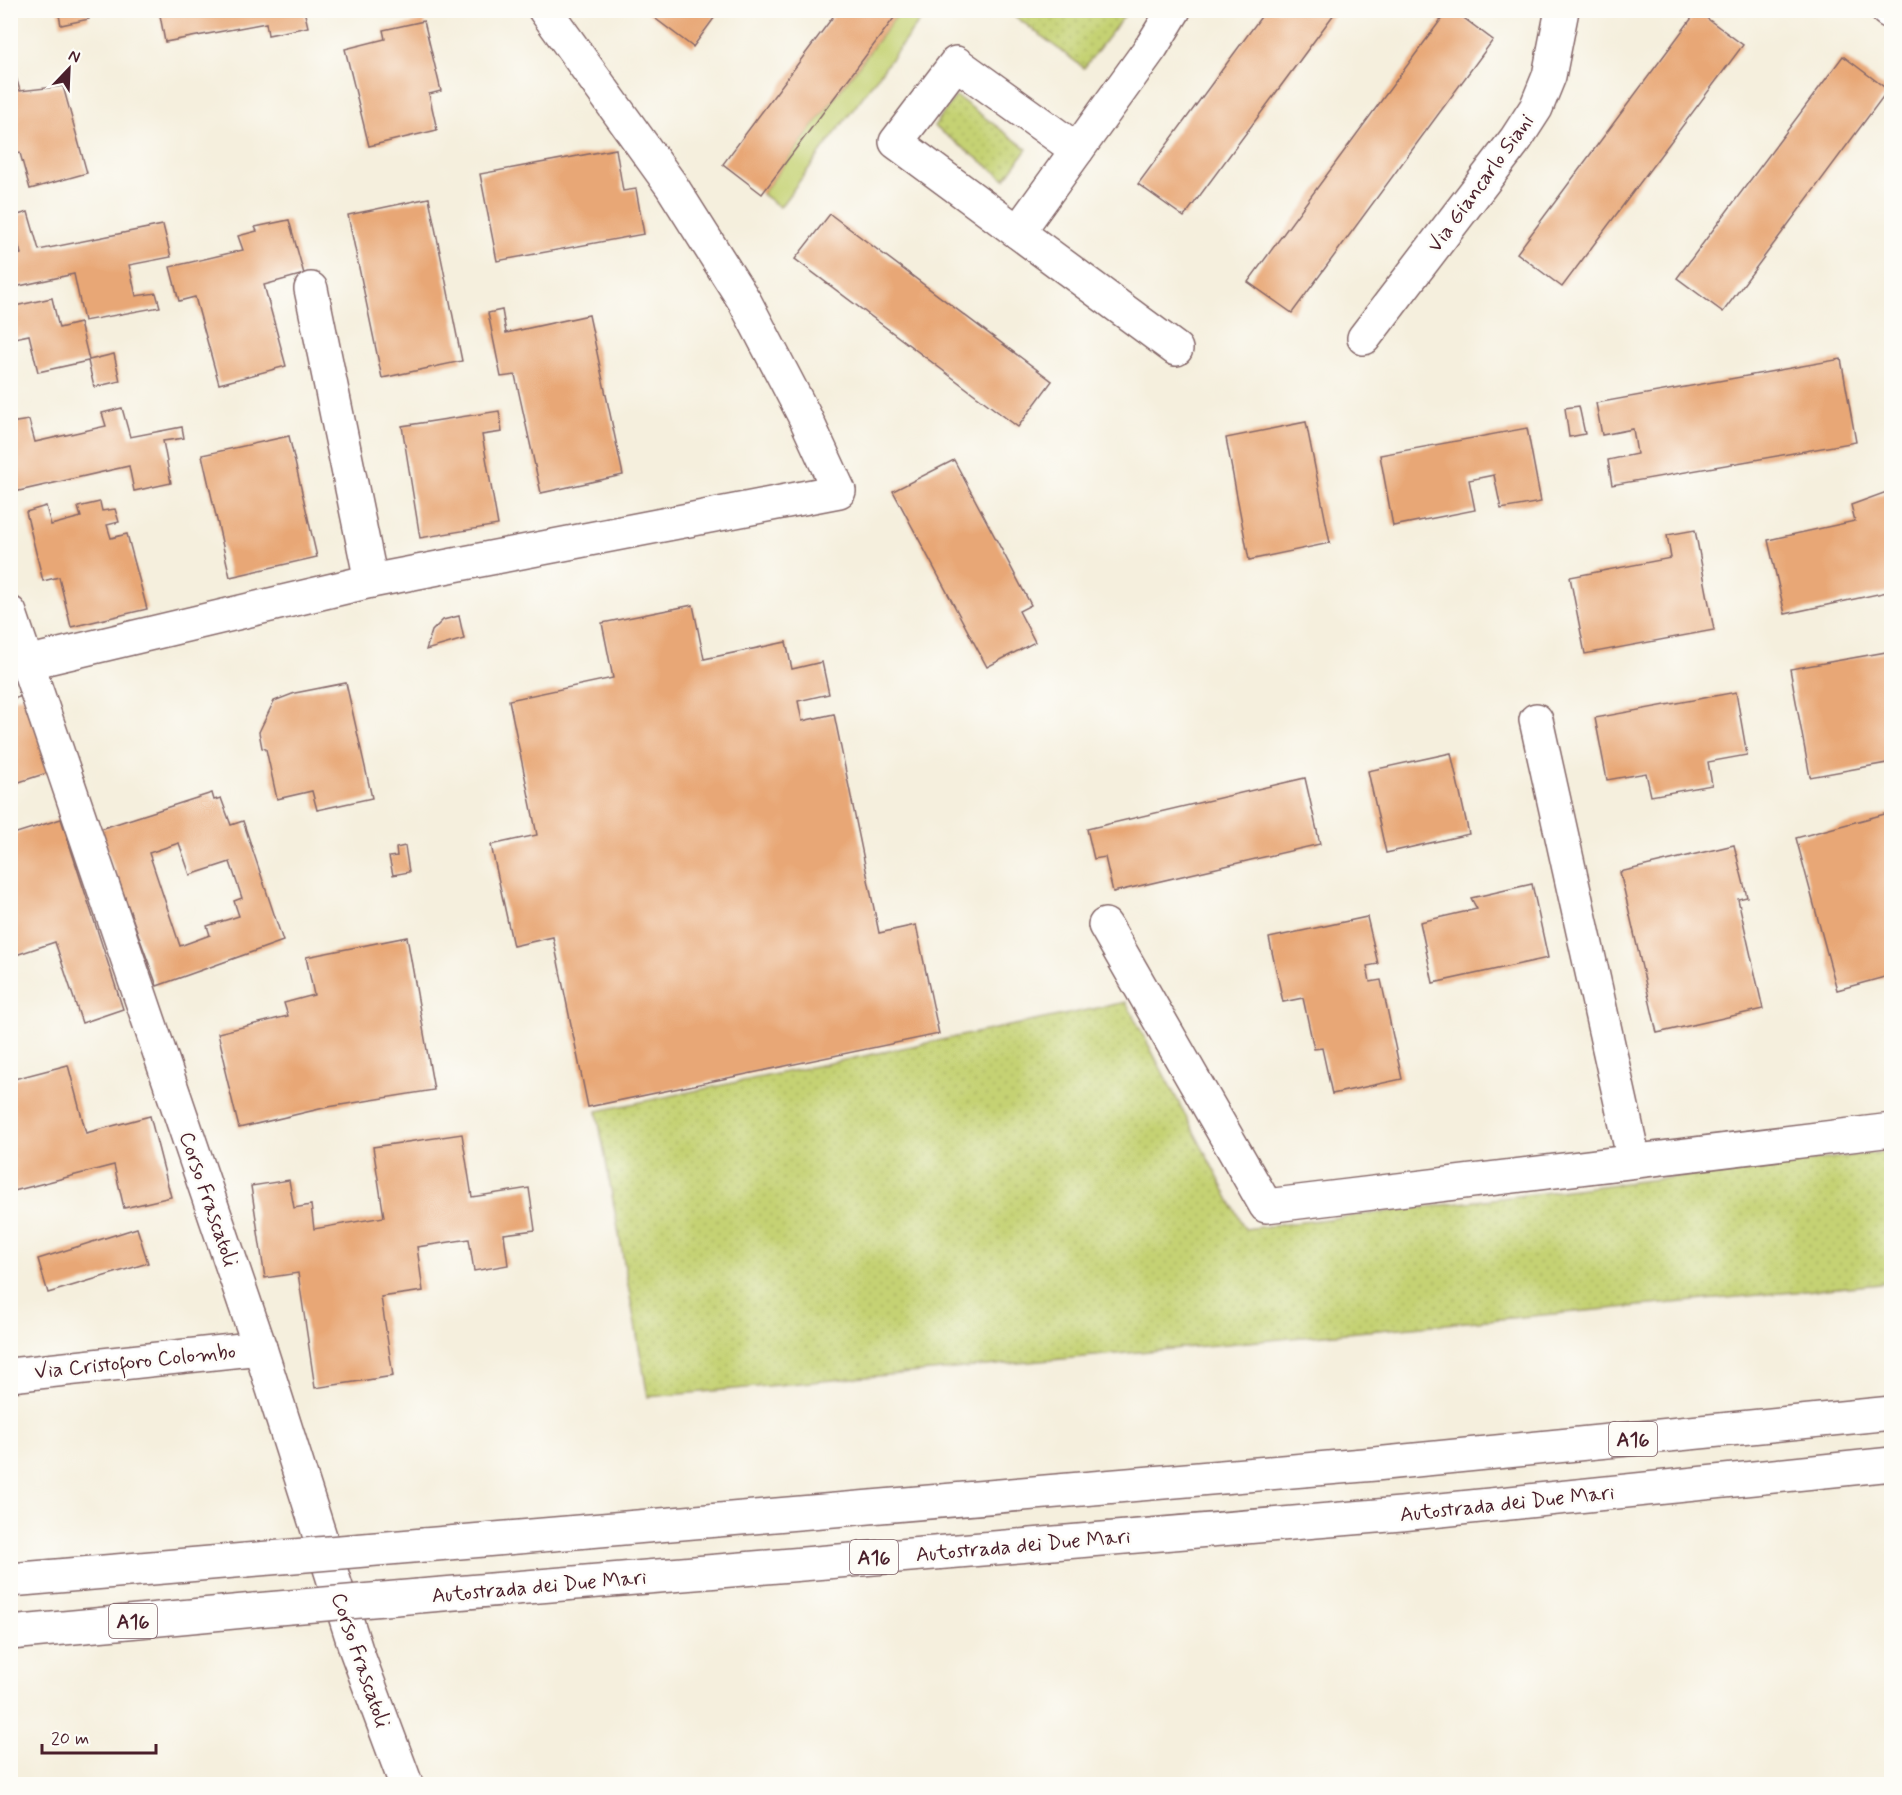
<svg xmlns="http://www.w3.org/2000/svg" width="1902" height="1795" font-family="Mynerve,sans-serif">
<style>
.grass{fill:url(#grass-dots);stroke:#88784f;stroke-width:1.5}
.garden{fill:#c5d273;stroke:#88784f;stroke-width:1.5}
.building{fill:#e8a776;fill-rule:evenodd}
.lines{fill:none;stroke-linecap:round;stroke-linejoin:round}
.minor-casing{stroke:#866869;stroke-width:36}
.highway-casing{stroke:#866869;stroke-width:36}
.minor{stroke:#fff;stroke-width:33}
.highway{stroke:#fff;stroke-width:33}
.highway-bridge-casing{stroke:#866869;stroke-width:36;stroke-linecap:butt}
.highway-bridge{stroke:#fff;stroke-width:33}
.labels{text-anchor:middle;stroke-width:5;stroke-linejoin:round;paint-order:stroke}
.shield{fill:#fdfcf7;stroke:#806168;stroke-width:1.5}
.shield-label{font-size:20px;font-weight:bold;fill:#4a1f2b}
.street-label{font-size:21px;fill:#4a1f2b;stroke:#fdfcf7}
</style>
<defs>
<pattern id="grass-dots" width="8" height="8" patternUnits="userSpaceOnUse" patternTransform="scale(1.5)"><rect width="8" height="8" fill="#c5d273"/><path d="M2 2h.1M6 6h.1" fill="none" stroke="#abb464" stroke-width="1.8" stroke-linecap="round"/></pattern>
</defs>
<rect width="100%" height="100%" fill="#fdfcf7"/>
<filter id="ink" filterUnits="userSpaceOnUse"><feTurbulence type="fractalNoise" baseFrequency=".0167" numOctaves="2"/><feDisplacementMap in="SourceGraphic" scale="12" xChannelSelector="R" yChannelSelector="G"/><feConvolveMatrix kernelMatrix="1 2 1 2 8 2 1 2 1" color-interpolation-filters="sRGB"/></filter>
<filter id="wash" filterUnits="userSpaceOnUse"><feTurbulence type="fractalNoise" baseFrequency=".008" numOctaves="4" result="noise"/><feDisplacementMap in="SourceGraphic" scale="24" xChannelSelector="R" yChannelSelector="G"/><feGaussianBlur stdDeviation="1.35" result="paint"/><feColorMatrix in="noise" values="0 0 0 0 0 0 0 0 0 0 0 0 0 0 0 0 0 1.4 0 .05"/><feComposite in="paint" operator="in"/></filter>
<g filter="url(#wash)">
<rect width="100%" height="100%" fill="#f5efdd"/>
<g class="grass">
<polygon points="1008,11 1128,11 1084,68"/>
<polygon points="956,96 1027,149 1005,179 934,126"/>
<polygon points="1126,1002 1245,1229 1891,1151 1891,1283 648,1397 597,1111"/>
</g>
<polygon class="garden" points="900,11 927,11 780,207 762,194"/>
<g id="blocks">
<g class="building">
<polygon points="58,10 87,10 89,19 61,25"/>
<polygon points="159,10 304,10 308,27 268,35 266,23 165,42"/>
<polygon points="644,10 720,10 693,47"/>
<polygon points="838,10 900,10 762,194 723,164"/>
<polygon points="1266,10 1337,10 1184,217 1138,184"/>
<polygon points="1448,10 1453,10 1493,40 1292,313 1248,282"/>
<polygon points="1697,11 1743,45 1562,287 1517,253"/>
<polygon points="424,21 441,91 429,94 437,130 369,146 345,49 385,39 383,30"/>
<polygon points="1843,56 1888,90 1723,312 1677,278"/>
<polygon points="16,77 20,91 63,86 87,173 30,189 20,153 10,155 10,78"/>
<polygon points="616,149 623,191 636,189 644,234 497,261 480,174"/>
<polygon points="429,198 462,361 382,378 348,215"/>
<polygon points="28,212 39,250 163,225 171,257 129,265 136,296 156,293 160,307 84,321 74,274 10,288 10,257 21,254 11,217"/>
<polygon points="830,214 1052,381 1018,427 795,259"/>
<polygon points="289,220 304,274 264,285 286,366 219,384 195,297 179,301 170,267 243,250 238,236 257,231 255,227"/>
<polygon points="52,298 59,328 80,323 89,360 114,354 120,381 94,387 88,361 38,372 29,335 10,339 10,307"/>
<polygon points="502,310 506,333 589,315 623,475 541,493 515,375 501,377 488,313"/>
<polygon points="1841,359 1856,442 1612,485 1608,460 1637,454 1633,429 1602,435 1596,403"/>
<polygon points="1579,406 1585,434 1569,437 1565,408"/>
<polygon points="122,408 130,437 182,427 184,438 163,441 171,483 134,491 129,466 10,493 10,423 29,420 35,442 106,426 102,413"/>
<polygon points="499,411 502,432 482,435 498,525 420,538 402,426"/>
<polygon points="1306,422 1330,543 1249,560 1226,438"/>
<polygon points="1527,428 1541,502 1501,509 1494,475 1469,480 1475,510 1393,526 1380,455"/>
<polygon points="289,436 317,557 230,577 202,455"/>
<polygon points="954,460 1031,605 1019,611 1035,642 987,667 893,491"/>
<polygon points="1892,490 1892,591 1785,614 1768,540 1855,521 1851,505"/>
<polygon points="100,502 102,511 115,509 119,522 107,525 111,538 127,534 147,609 71,627 59,577 43,581 26,512 46,506 51,525 81,517 78,507"/>
<polygon points="1695,530 1714,630 1585,654 1570,577 1671,558 1667,535"/>
<polygon points="693,605 704,659 786,642 792,669 822,662 829,694 798,701 802,721 834,714 879,933 916,925 939,1034 588,1107 553,937 513,946 491,845 537,835 509,700 613,678 602,623"/>
<polygon points="459,616 464,639 426,650 432,631 443,620"/>
<polygon points="1892,651 1892,762 1810,777 1790,669"/>
<polygon points="346,683 372,798 317,810 312,791 277,799 266,749 262,748 259,732 274,701 295,693"/>
<polygon points="1736,692 1747,755 1708,762 1712,785 1651,796 1646,773 1607,780 1595,718"/>
<polygon points="25,695 50,772 10,785 10,700"/>
<polygon points="1451,753 1469,834 1386,853 1368,771"/>
<polygon points="1305,778 1320,844 1113,892 1105,857 1094,859 1087,829"/>
<path d="M212 793 214 800 221 798 231 825 243 821 283 941 157 986 100 829ZM179 843 190 875 230 862 242 898 234 901 239 916 207 926 210 935 180 946 149 853Z"/>
<polygon points="1892,812 1892,975 1837,990 1796,838"/>
<polygon points="61,819 123,1009 82,1023 55,942 10,957 10,859 13,858 10,850 10,835"/>
<polygon points="1734,845 1747,897 1738,899 1763,1009 1657,1033 1620,872"/>
<polygon points="405,846 409,872 393,875 389,857 397,856 396,848"/>
<polygon points="1532,884 1548,958 1433,983 1420,922 1477,909 1471,898"/>
<polygon points="1367,917 1378,964 1367,966 1370,982 1381,980 1402,1079 1332,1094 1322,1048 1314,1049 1303,998 1283,1002 1269,938"/>
<polygon points="407,937 434,1090 328,1107 239,1128 224,1067 226,1067 218,1033 288,1016 284,1003 314,995 306,957"/>
<polygon points="68,1065 86,1133 150,1116 171,1197 124,1208 114,1165 10,1192 10,1080"/>
<polygon points="462,1134 472,1197 529,1188 535,1230 504,1234 508,1265 474,1271 469,1239 417,1247 423,1291 381,1297 393,1376 315,1388 298,1273 265,1278 251,1186 289,1180 294,1208 311,1205 314,1229 384,1217 373,1147"/>
<polygon points="137,1228 148,1263 48,1293 38,1259"/>
</g>
</g>
</g>
<g filter="url(#ink)">
<use href="#blocks" fill-opacity="0" stroke="#866869" stroke-width="1.5"/>
<g class="lines">
<g class="minor-casing">
<g id="minor">
<polyline points="1887,10 1892,13"/>
<polyline points="1077,150 956,63 896,142 1176,349"/>
<polyline points="1018,232 1152,46 1174,10"/>
<polyline points="311,289 371,581"/>
<polyline points="1364,338 1516,139 1536,108 1549,76 1562,10"/>
<polyline points="10,613 260,1348 356,1650 406,1784"/>
<polyline points="26,663 371,581 839,491 805,417 745,302 671,185 545,10"/>
<polyline points="1536,720 1634,1161"/>
<polyline points="1105,925 1266,1206 1892,1130"/>
<polyline points="10,1375 260,1348"/>
</g>
</g>
<g class="highway-casing">
<g id="highway">
<polyline points="424,1545 1375,1464 1892,1413"/>
<polyline points="10,1580 246,1560"/>
<polyline points="419,1596 1401,1514 1892,1464"/>
<polyline points="10,1633 255,1610"/>
</g>
</g>
<use href="#minor" class="minor"/>
<use href="#highway" class="highway"/>
<g class="highway-bridge-casing">
<g id="highway-bridge">
<polyline points="246,1560 424,1545"/>
<polyline points="255,1610 419,1596"/>
</g>
</g>
<use href="#highway-bridge" class="highway-bridge"/>
</g>
</g>
<g class="labels">
<g class="shield">
<rect x="1609" y="1422" width="48" height="34" rx="4.5"/>
<rect x="850" y="1540" width="48" height="34" rx="4.5"/>
<rect x="109" y="1604" width="48" height="34" rx="4.5"/>
</g>
<g class="shield-label">
<text x="1633" y="1446">A16</text>
<text x="874" y="1564">A16</text>
<text x="133" y="1628">A16</text>
</g>
<g class="street-label">
<text transform="translate(1480 183) rotate(-54)" y="7">Via Giancarlo Siani</text>
<text transform="translate(209 1199) rotate(71)" y="7">Corso Frascatoli</text>
<text transform="translate(135 1361) rotate(-6)" y="7">Via Cristoforo Colombo</text>
<text transform="translate(1507 1503) rotate(-6)" y="7">Autostrada dei Due Mari</text>
<text transform="translate(1023 1545) rotate(-5)" y="7">Autostrada dei Due Mari</text>
<text transform="translate(539 1586) rotate(-5)" y="7">Autostrada dei Due Mari</text>
<text transform="translate(361 1660) rotate(71)" y="7">Corso Frascatoli</text>
</g>
</g>
<rect width="1902" height="1795" fill="none" stroke="#fdfcf7" stroke-width="36"/>
<g transform="translate(69 69) rotate(23)" stroke="#fdfcf7" stroke-width="4.5" paint-order="stroke">
<path d="M0-4.5L10 22L0 15L-10 22Z" fill="#4a1f2b"/>
<text y="-9" font-size="16" font-weight="bold" text-anchor="middle" fill="#4a1f2b">N</text>
</g>
<path d="M42 1744v9h114v-9" fill="none" stroke="#4a1f2b" stroke-width="3"/>
<text x="51" y="1744" font-size="18" fill="#4a1f2b" stroke="#fdfcf7" stroke-width="4.5" paint-order="stroke">20 m</text>
</svg>
